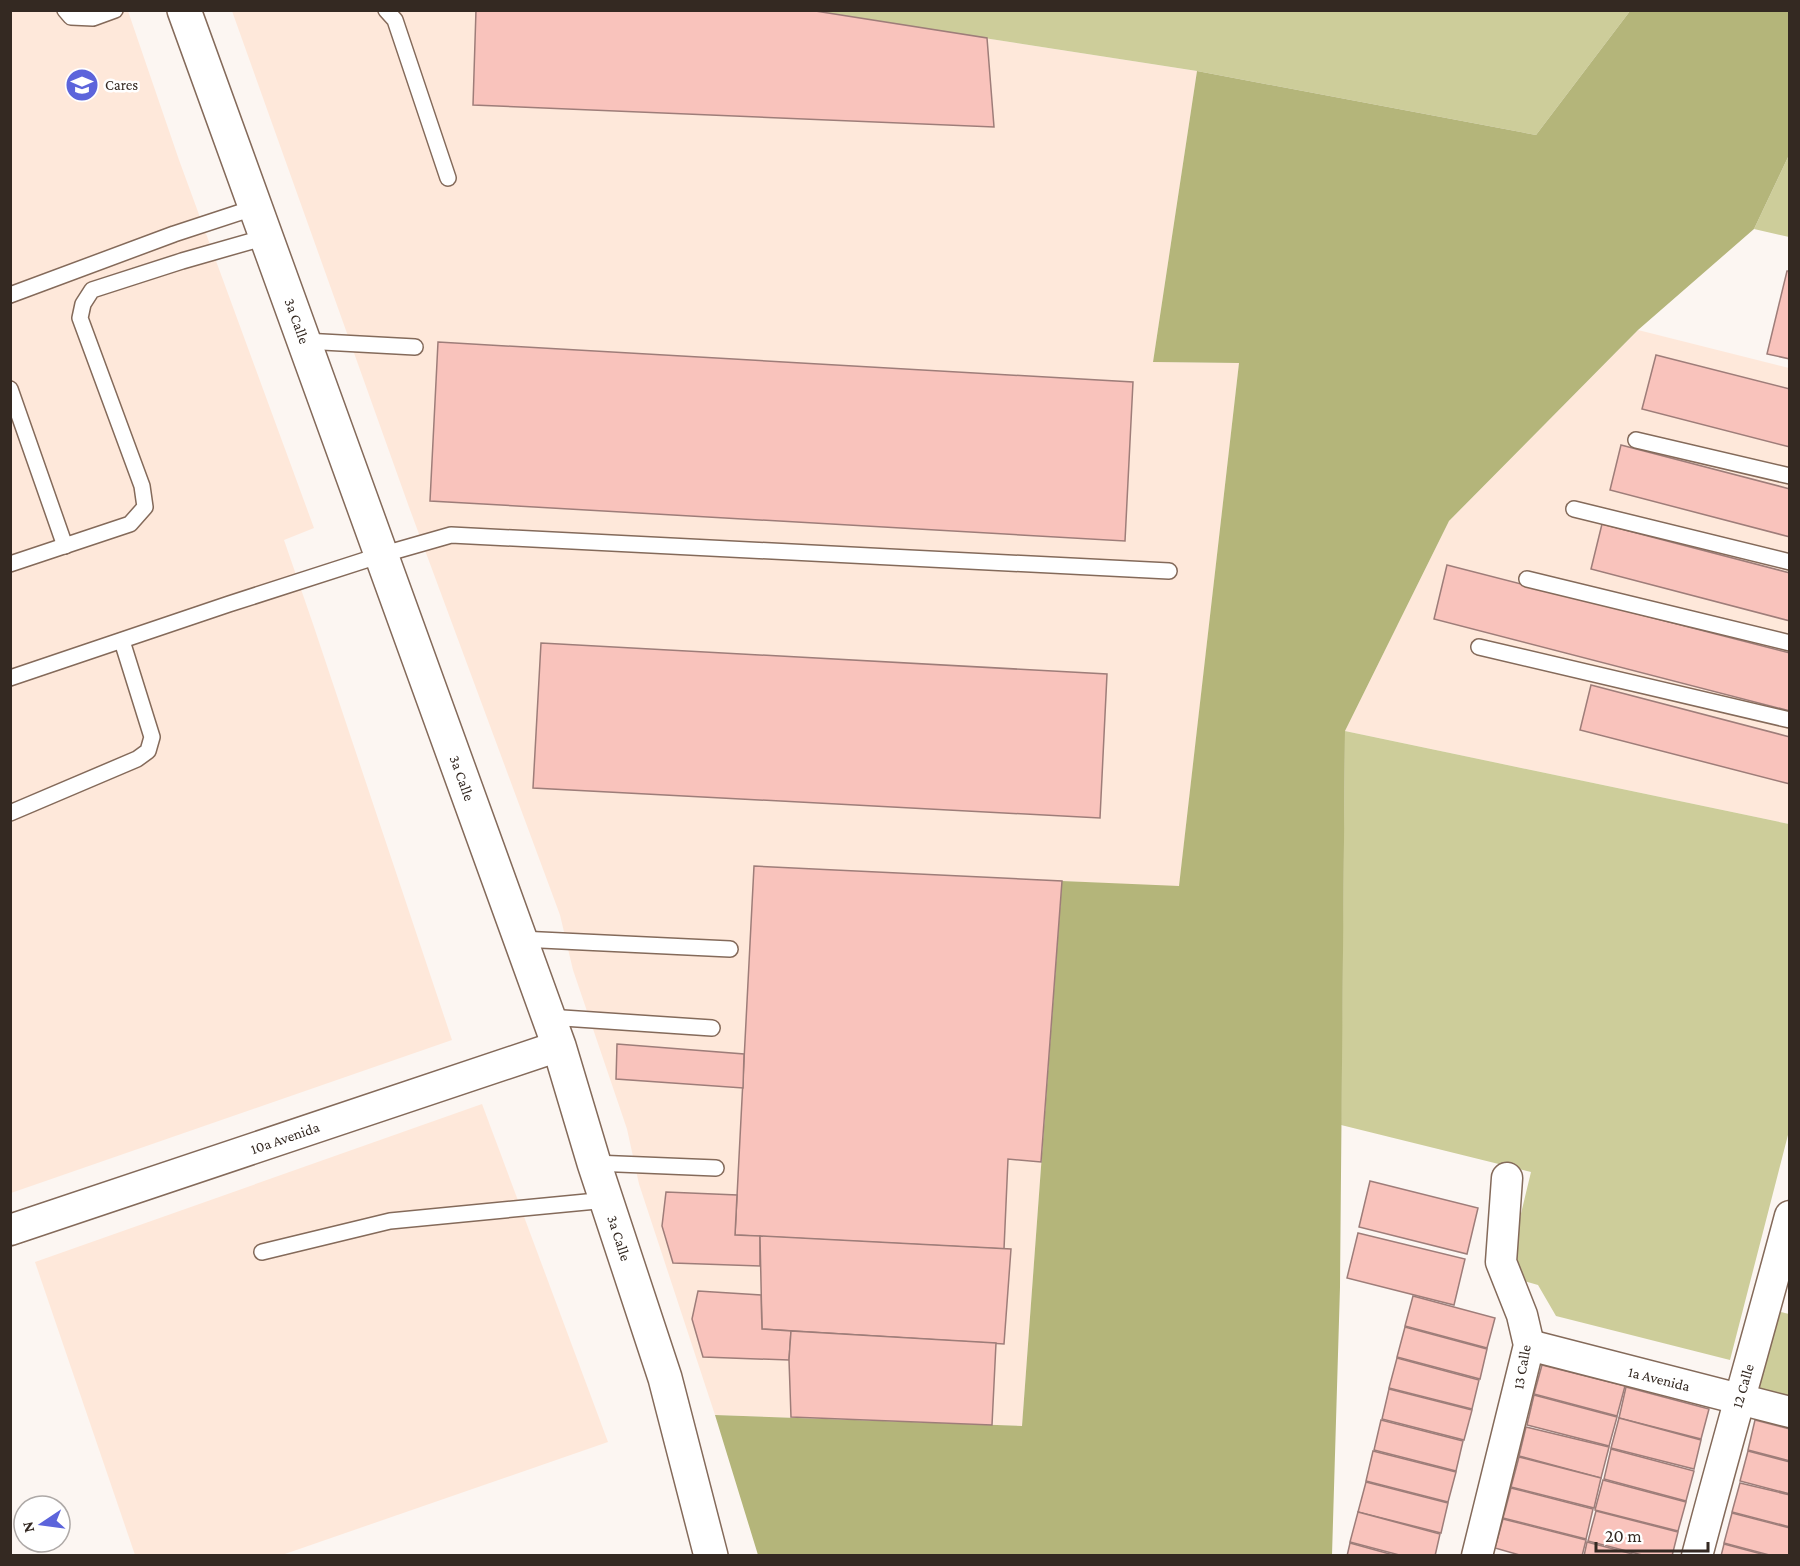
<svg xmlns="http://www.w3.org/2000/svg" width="1800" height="1566" font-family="'Crimson Pro',serif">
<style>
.built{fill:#fee8da}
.green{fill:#cdcd9a}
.forest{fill:#b4b57a}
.building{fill:#f9c3bc;stroke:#9e7d79;stroke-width:1.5}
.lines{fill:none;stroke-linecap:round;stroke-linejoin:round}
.service-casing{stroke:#846a5a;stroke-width:18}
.minor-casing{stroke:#846a5a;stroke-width:33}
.secondary-casing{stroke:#846a5a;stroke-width:36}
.service{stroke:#fff;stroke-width:15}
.minor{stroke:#fff;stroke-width:30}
.secondary{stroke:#fff;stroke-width:33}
.labels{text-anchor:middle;stroke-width:5;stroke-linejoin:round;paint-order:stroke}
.poi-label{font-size:15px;fill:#342922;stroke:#fff;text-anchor:start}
.street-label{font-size:15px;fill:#342922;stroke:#fff}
</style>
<rect width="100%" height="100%" fill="#fcf6f2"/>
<g class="built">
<polygon points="10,11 128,11 179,160 314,528 284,540 313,624 452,1040 11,1193"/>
<polygon points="232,11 809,11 1197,71 1153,362 1239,363 1179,887 1062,881 1022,1426 715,1415 639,1184 627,1129 573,970 560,915 409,507"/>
<polygon points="1638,330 1789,368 1789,824 1345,731 1449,521"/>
<polygon points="482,1104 608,1442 282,1555 135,1555 35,1262"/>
</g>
<g class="green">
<polygon points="809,11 1630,11 1536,135 1197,71"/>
<polygon points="1789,155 1789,237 1754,229"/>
<polygon points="1345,731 1789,824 1789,1131 1730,1360 1556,1316 1538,1285 1506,1276 1531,1172 1341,1125"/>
<polygon points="1766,1308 1789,1314 1789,1412 1739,1399"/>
</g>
<polygon class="forest" points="1630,11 1789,11 1789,155 1754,229 1638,330 1449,521 1345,731 1340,1287 1332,1555 758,1555 715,1415 1022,1426 1062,881 1179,886 1239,363 1153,362 1197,71 1536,135"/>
<g class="building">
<polygon points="476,10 809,10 987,38 994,127 473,105"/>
<polygon points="1787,271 1790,271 1790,359 1767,354"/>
<polygon points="438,342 1133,382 1125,541 430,501"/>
<polygon points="1656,355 1790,389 1790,447 1642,409"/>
<polygon points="1621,445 1790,489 1790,537 1610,490"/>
<polygon points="1602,524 1790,573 1790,621 1591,569"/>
<polygon points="1447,565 1790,653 1790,711 1434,619"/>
<polygon points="541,643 1107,674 1100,818 533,788"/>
<polygon points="1591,685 1790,737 1790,784 1580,730"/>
<polygon points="754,866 1062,881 1041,1162 1008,1159 1004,1249 735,1235"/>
<polygon points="617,1044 744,1054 743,1088 616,1079"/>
<polygon points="1370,1181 1478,1208 1467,1254 1359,1227"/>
<polygon points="666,1192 737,1195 735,1235 760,1236 760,1266 673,1263 662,1226"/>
<polygon points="1358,1233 1465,1259 1454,1305 1347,1278"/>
<polygon points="760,1236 1011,1249 1004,1344 762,1329"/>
<polygon points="698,1291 761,1295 762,1329 791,1331 789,1360 703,1357 692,1319"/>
<polygon points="1413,1296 1495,1318 1487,1348 1405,1326"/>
<polygon points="1405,1327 1487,1349 1480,1379 1397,1357"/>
<polygon points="791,1331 996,1343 992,1425 791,1417 789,1360"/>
<polygon points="1397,1358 1479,1380 1472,1409 1389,1388"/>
<polygon points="1542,1365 1625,1386 1617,1416 1534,1394"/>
<polygon points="1626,1387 1709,1409 1701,1439 1619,1418"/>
<polygon points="1389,1389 1472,1410 1464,1440 1382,1419"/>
<polygon points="1534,1395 1617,1417 1609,1446 1527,1425"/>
<polygon points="1619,1418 1701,1440 1694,1469 1611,1448"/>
<polygon points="1381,1420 1463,1441 1456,1471 1374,1450"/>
<polygon points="1755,1420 1790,1429 1790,1461 1748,1450"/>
<polygon points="1526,1427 1609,1447 1601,1478 1519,1456"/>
<polygon points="1611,1449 1694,1471 1686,1501 1604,1479"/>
<polygon points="1373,1451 1456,1472 1448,1502 1366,1481"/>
<polygon points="1748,1451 1790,1462 1790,1494 1740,1481"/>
<polygon points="1519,1457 1601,1478 1594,1508 1511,1487"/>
<polygon points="1603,1480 1686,1502 1678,1531 1595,1510"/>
<polygon points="1366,1482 1448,1503 1441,1533 1358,1512"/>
<polygon points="1740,1483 1790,1495 1790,1527 1732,1512"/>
<polygon points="1511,1488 1593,1509 1586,1539 1503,1518"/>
<polygon points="1596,1511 1678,1532 1672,1556 1646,1556 1588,1541"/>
<polygon points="1358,1512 1440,1534 1435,1556 1403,1556 1350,1542"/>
<polygon points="1732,1513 1790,1528 1790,1556 1773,1556 1724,1543"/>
<polygon points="1503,1519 1586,1540 1582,1556 1523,1556 1495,1548"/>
<polygon points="1587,1542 1640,1556 1584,1556"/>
<polygon points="1350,1543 1397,1556 1347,1556"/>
<polygon points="1724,1544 1769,1556 1721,1556"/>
</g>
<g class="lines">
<g class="service-casing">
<g id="service">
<polyline points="65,10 71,17 93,18 115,10"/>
<polyline points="386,10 395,20 448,178"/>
<polyline points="10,295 174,234 256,207"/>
<polyline points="304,341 415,347"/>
<polyline points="10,389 65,546"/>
<polyline points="1636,440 1790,476"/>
<polyline points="1574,509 1790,562"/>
<polyline points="10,564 130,524 145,507 142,486 80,318 83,304 92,290 182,261 266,237"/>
<polyline points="1527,579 1790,643"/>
<polyline points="1479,647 1790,720"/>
<polyline points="10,678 229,604 381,555 451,535 1169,571"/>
<polyline points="10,813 137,759 148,751 152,737 122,641"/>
<polyline points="520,939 730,949"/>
<polyline points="548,1017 712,1028"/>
<polyline points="594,1163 716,1168"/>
<polyline points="262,1252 390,1221 607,1200"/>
</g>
</g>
<g class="minor-casing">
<g id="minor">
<polyline points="10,1230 559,1046"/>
<polyline points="1529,1345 1790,1412"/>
<polyline points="1477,1556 1529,1345 1522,1315 1501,1262 1507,1178"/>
<path d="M1697 1556C1727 1442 1760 1329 1790 1216"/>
</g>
</g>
<g class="secondary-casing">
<polyline id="secondary" points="184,10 559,1046 594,1163 665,1378 711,1556"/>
</g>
<use href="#service" class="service"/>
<use href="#minor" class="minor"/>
<use href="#secondary" class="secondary"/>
</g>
<defs>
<g id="school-disc" transform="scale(1.725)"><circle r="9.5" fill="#5c64db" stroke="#fff"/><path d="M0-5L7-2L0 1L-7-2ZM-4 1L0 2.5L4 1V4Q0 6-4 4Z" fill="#fff"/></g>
</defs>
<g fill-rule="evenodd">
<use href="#school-disc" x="82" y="85"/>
</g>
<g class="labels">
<g class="poi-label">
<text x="105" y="90">Cares</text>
</g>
<g class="street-label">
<text transform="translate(297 321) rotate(70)" y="5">3a Calle</text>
<text transform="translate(462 778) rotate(70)" y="5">3a Calle</text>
<text transform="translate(285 1138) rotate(-19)" y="5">10a Avenida</text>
<text transform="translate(619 1238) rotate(72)" y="5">3a Calle</text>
<text transform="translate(1522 1367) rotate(-80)" y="5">13 Calle</text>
<text transform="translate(1659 1379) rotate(14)" y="5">1a Avenida</text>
<text transform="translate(1743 1386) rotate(-74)" y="5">12 Calle</text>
</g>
</g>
<rect width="1800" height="1566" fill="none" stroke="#342922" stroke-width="24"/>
<g transform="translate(42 1524) rotate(257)"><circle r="28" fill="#ffffff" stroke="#aea9a7" stroke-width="1.5"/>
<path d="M0-4.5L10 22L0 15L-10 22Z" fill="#5c64db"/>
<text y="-9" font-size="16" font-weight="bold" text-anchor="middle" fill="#342922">N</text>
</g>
<path d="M1596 1542v9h112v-9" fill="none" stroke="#342922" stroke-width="3"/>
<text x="1605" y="1542" font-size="18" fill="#342922" stroke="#ffffff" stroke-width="4.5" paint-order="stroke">20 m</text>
</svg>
